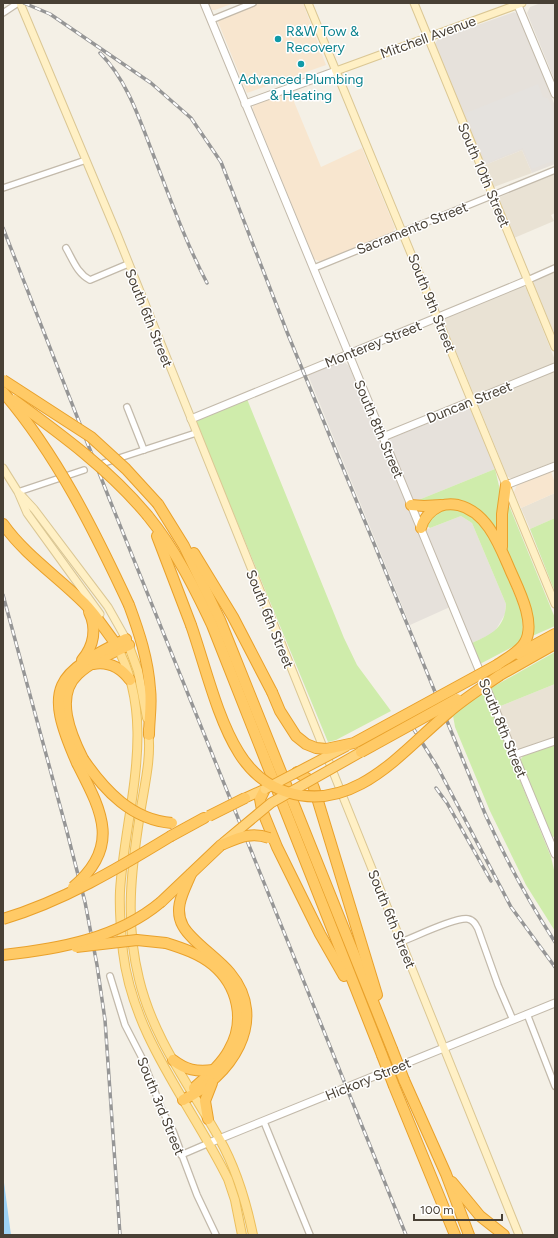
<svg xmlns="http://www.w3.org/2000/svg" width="558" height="1238" font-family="Figtree,sans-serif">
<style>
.residential{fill:#e9e2d4}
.commercial{fill:#f8e6cf}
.industrial{fill:#e6e1db}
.green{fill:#cfecab}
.parking{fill:#e5e2de}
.water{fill:#9ed3f6}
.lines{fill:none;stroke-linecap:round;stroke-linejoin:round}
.minor-casing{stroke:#c3baab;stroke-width:8}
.tertiary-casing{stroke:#c3baab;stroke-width:9}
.secondary-casing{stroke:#dbc794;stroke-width:9}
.primary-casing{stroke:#ecbf5c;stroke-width:10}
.trunk-casing{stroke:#e9a12b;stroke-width:11}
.motorway-casing{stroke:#e9a12b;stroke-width:12}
.minor{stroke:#fff;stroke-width:5.5}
.tertiary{stroke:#fff;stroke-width:7}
.secondary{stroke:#fff0c5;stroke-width:7}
.primary{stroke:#ffdf94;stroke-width:8}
.trunk{stroke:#ffd47d;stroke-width:9}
.motorway{stroke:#ffca66;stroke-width:10}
.rail-casing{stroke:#969696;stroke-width:3.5}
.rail{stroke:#fff;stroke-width:2;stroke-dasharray:6;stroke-linecap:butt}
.trunk-bridge-casing{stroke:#e9a12b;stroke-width:11;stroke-linecap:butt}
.motorway-bridge-casing{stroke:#e9a12b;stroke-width:12;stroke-linecap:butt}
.trunk-bridge{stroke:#ffd47d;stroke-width:9}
.motorway-bridge{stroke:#ffca66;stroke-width:10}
.culture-dot{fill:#0f9aa8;stroke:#fff;stroke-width:1.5}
.labels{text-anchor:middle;stroke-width:3;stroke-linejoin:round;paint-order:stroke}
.culture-label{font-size:14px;fill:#0d838f;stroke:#fff;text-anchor:start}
.street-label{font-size:14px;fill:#484035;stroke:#fff}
</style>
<rect width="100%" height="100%" fill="#f4f0e6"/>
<g class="residential">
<polygon points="522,150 532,173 494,187 485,165"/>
<polygon points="555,174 555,213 551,215 554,221 514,238 499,200 500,197"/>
<polygon points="555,271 555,336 533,283 537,279"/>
<polygon points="523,286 526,288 555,360 555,461 514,478 510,478 507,476 444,322 445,318"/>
<polygon points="555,493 555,518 530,529 521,508"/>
<polygon points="555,684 555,737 520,749 516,749 498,707"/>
</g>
<g class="commercial">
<polygon points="208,3 234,3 215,10 212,10"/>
<polygon points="259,3 303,3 326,65 247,93 218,22 221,18"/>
<polygon points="290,92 321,167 362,148 395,228 392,233 321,262 314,259 253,110 253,106 256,103"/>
<polygon points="551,472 555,483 555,493 521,508 514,492 517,485"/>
</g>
<g class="industrial">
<polygon points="541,3 555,3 555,81 527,13 530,7"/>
<polygon points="514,12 519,15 555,106 555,164 532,173 522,150 485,165 435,44 438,39"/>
<polygon points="343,361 349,366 450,607 410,625 308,375"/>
<polygon points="467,408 472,410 495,469 416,501 412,500 388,442 389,439"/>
<polygon points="461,516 472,523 506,604 505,614 494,633 472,643 425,530"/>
</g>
<g class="green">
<polygon points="247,399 344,638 357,665 391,711 336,740 328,742 197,425 197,421 201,419"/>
<polygon points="495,469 500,490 498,539 476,509 416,501"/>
<polygon points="508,503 555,618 555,626 530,637 507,556 503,533"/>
<path d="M448 507 467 511 490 534 522 613 523 636 518 644 480 664 472 643C492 634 505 628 506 604L472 523 461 516 430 528 427 526 430 516Z"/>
<polygon points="555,518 555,592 530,529"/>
<polygon points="555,652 555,684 498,707 491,688"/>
<polygon points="484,691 551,857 555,874 555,931 526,885 490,811 455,727 452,710"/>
<polygon points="555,744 555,836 551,838 520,760 525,754"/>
</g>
<polygon class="parking" points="538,84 543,97 548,98 555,115 555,160 532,169 523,148 486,163 466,113"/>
<polygon class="water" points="3,1175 11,1235 3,1235"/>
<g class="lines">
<g class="minor-casing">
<g id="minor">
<polyline points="3,13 18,3"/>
<polyline points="211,20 253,3"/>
<polyline points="3,188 86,160"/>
<path d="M66 248C73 260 77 273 90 280L128 264"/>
<polyline points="314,268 555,170"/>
<polyline points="528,280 555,268"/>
<polyline points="127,407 144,450"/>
<polyline points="104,463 196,433"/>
<polyline points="18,492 84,470"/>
<path d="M401 942C415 937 455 917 468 919 474 920 476 925 478 929L498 985 513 1020"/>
<polyline points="110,976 125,1025 142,1058 162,1110 173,1131 197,1195 216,1235"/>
<polyline points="527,1014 555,1086"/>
<polyline points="264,1122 310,1235"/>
<polyline points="181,1155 209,1143"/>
</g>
</g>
<g class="tertiary-casing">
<g id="tertiary">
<polyline points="204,3 555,854"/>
<polyline points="517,3 555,94"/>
<polyline points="245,104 336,71"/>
<polyline points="191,419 528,280"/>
<polyline points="383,437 555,367"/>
<polyline points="506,485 555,466"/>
<polyline points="514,755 555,741"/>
<polyline points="209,1143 555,1003"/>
</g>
</g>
<g class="secondary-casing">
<g id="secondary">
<polyline points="20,3 117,234 519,1235"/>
<polyline points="308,3 555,604"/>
<polyline points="414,3 555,347"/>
<polyline points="336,71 522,3"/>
<polyline points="3,468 18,492 27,513 100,614"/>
<polyline points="21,495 34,509 108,607 126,639"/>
</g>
</g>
<g class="primary-casing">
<g id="primary">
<polyline points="127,641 138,671 147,718"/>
<path d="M116 645C159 722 125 809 120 891 119 911 121 932 123 952 133 1037 191 1104 228 1179L235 1200 242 1235"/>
<path d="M148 730C152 757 144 787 140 814 131 871 125 922 139 979 153 1038 190 1086 219 1138 236 1168 246 1201 253 1235"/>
</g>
</g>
<g class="trunk-casing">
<polyline id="trunk" points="245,798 265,789"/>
</g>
<g class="motorway-casing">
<g id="motorway">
<polyline points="158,504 184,546 220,620 392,1049"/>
<polyline points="411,505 424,506 441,505"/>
<path d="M148 516C175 549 194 587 212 625L382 1055"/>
<path d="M3 524C25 555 57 576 84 603 96 615 105 630 116 644"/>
<path d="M421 528C424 517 430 511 440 506 446 504 452 504 458 505 488 512 500 547 511 572 519 590 536 623 525 642 520 652 505 659 497 665"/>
<polyline points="157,536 191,625"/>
<polyline points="502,547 502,514 506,485"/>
<polyline points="194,553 233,617 272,692"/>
<path d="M129 605C139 632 148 659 150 689 152 704 149 720 149 735"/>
<polyline points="518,654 555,634"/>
<path d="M82 660C94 646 97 628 89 612"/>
<path d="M93 664C109 661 121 668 130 680"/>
<polyline points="500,675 555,644"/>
<path d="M83 759C71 735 54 696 78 674 92 661 112 653 129 645"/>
<path d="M77 763C43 686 55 674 126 639"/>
<polyline points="297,772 311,781 314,788 377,995"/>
<polyline points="265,789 260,799 262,810 277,847 320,934 344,976"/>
<polyline points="171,836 204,818"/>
<polyline points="161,902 221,845"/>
<path d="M166 943C182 948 200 954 213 965 238 986 246 1021 229 1050 221 1065 206 1077 194 1088"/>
<path d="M173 1060C186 1070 196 1072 213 1070"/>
<polyline points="404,1080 446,1174 469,1235"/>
<polyline points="394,1086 455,1235"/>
<path d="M183 1100C230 1077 270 1021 230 973 218 958 191 941 183 926 173 908 184 891 191 874"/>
<polyline points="208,1119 205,1101 212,1083"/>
<polyline points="452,1182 480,1216 504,1235"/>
</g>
</g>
<use href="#minor" class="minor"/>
<use href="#tertiary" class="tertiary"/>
<use href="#secondary" class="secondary"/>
<use href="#primary" class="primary"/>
<use href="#trunk" class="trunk"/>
<use href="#motorway" class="motorway"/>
<g class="rail-casing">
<g id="rail">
<path d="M24 3 50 14 151 83 191 118 221 162 287 332 486 816C506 860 529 902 555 942"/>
<path d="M100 53C127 80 139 118 153 154 170 198 185 241 207 283"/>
<polyline points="3,228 109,498 406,1235"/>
<polyline points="3,595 66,828 85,902 97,965 105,1020 120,1235"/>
<polyline points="413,728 438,768 511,907 555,967"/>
<polyline points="436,788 447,803 491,881"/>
</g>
</g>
<use href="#rail" class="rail"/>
<g class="trunk-bridge-casing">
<g id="trunk-bridge">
<polyline points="265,789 347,746"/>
<polyline points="223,843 271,803 361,752"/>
</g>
</g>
<g class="motorway-bridge-casing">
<g id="motorway-bridge">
<polyline points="3,380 91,437 126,469 158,504"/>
<path d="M3 392C57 455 94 530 129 605"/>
<path d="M14 400C62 435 110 470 148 516"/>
<path d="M191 625C205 665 217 718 239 753 250 771 267 786 287 792 355 814 403 750 449 712 465 698 483 687 500 675"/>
<polyline points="272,692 280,711 296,736 306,744 316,748 326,749 354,743 497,665"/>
<polyline points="361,752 457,699"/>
<path d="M83 759C105 791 132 820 172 823"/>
<polyline points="209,816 245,798"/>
<path d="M221 845C238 838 251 831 269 838"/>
<path d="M73 887C122 846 101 810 77 763"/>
<path d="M3 919C63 901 117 869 171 836"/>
<polyline points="76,947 137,940 166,943"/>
<path d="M3 955C58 949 117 939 161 902"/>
<polyline points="392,1049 404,1080"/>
<polyline points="382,1055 394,1086"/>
</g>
</g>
<use href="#trunk-bridge" class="trunk-bridge"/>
<use href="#motorway-bridge" class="motorway-bridge"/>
</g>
<g class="culture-dot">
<circle cx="278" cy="39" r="4"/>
<circle cx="301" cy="64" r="4"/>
</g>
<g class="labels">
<g class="culture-label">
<text x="286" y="36">R&amp;W Tow &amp;<tspan x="286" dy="16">Recovery</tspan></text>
<text x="301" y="84" text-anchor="middle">Advanced Plumbing<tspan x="301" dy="16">&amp; Heating</tspan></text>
</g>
<g class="street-label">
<text transform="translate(428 37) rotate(-20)" y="5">Mitchell Avenue</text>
<text transform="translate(484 175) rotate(67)" y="5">South 10th Street</text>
<text transform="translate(412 228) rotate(-22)" y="5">Sacramento Street</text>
<text transform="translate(432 303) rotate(68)" y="5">South 9th Street</text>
<text transform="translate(149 318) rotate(68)" y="5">South 6th Street</text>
<text transform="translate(373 344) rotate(-22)" y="5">Monterey Street</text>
<text transform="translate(469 402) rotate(-22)" y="5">Duncan Street</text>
<text transform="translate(379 429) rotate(67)" y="5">South 8th Street</text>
<text transform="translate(270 619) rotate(68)" y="5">South 6th Street</text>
<text transform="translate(503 728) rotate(68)" y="5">South 8th Street</text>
<text transform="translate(392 919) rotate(68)" y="5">South 6th Street</text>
<text transform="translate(368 1079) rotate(-22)" y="5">Hickory Street</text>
<text transform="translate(161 1106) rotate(68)" y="5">South 3rd Street</text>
</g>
</g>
<rect width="558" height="1238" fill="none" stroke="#484035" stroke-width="8"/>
<path d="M414 1214v6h88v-6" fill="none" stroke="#484035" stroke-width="2"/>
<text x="420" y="1214" font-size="12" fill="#484035" stroke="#ffffff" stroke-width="3" paint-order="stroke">100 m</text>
</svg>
